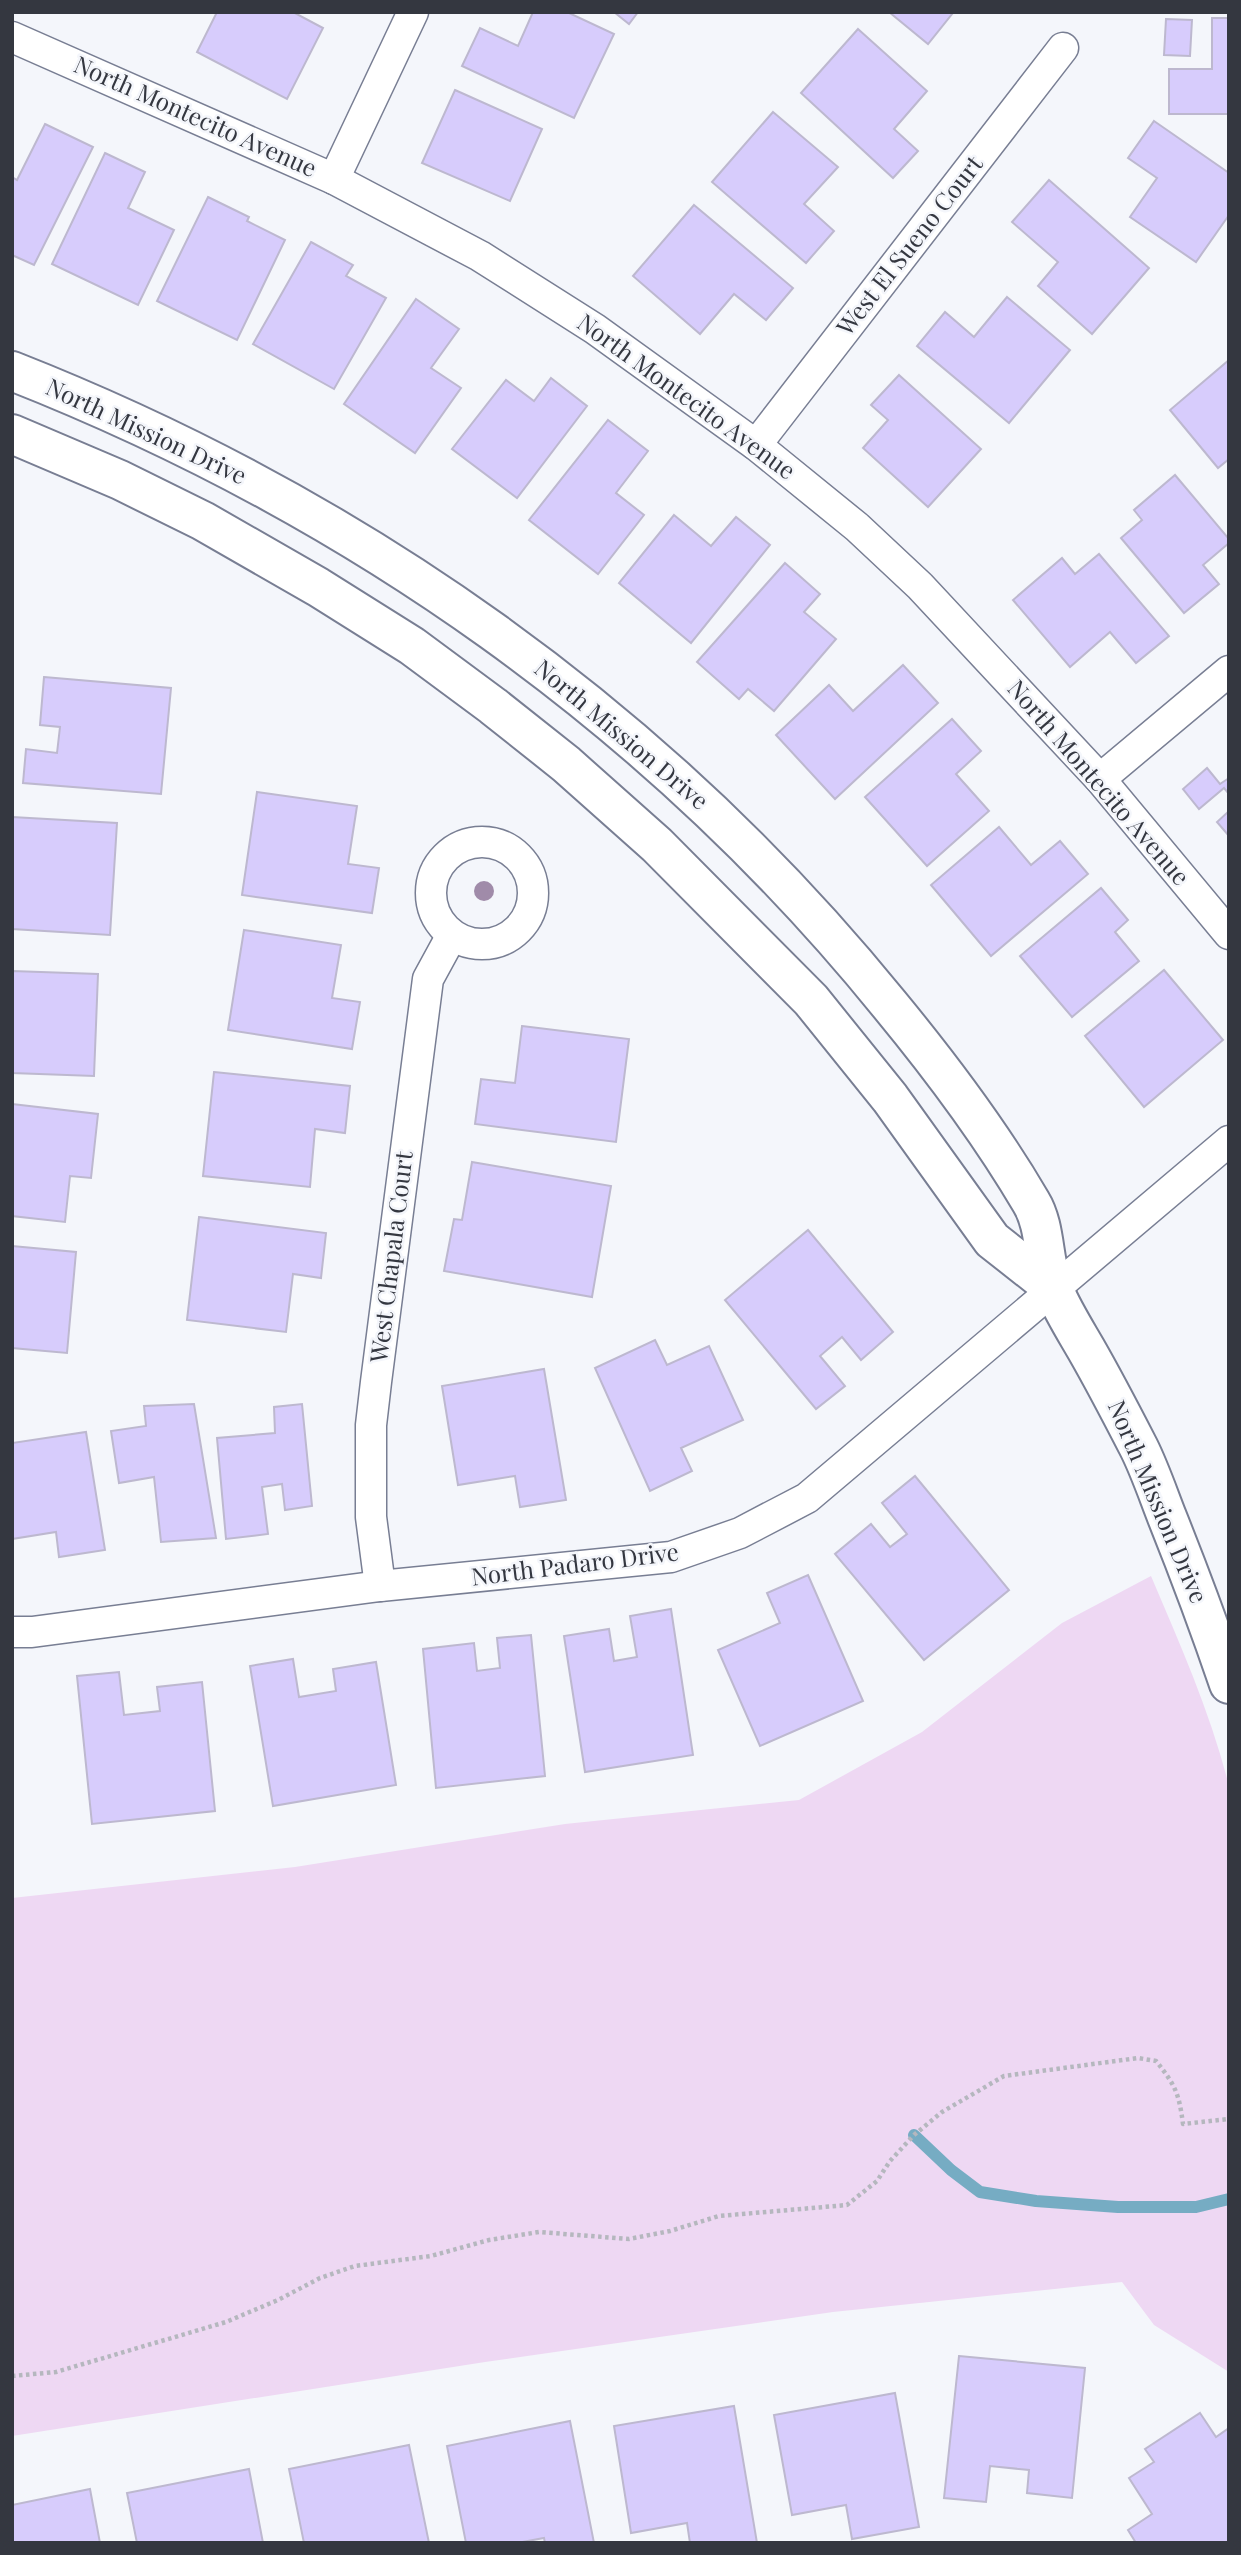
<svg xmlns="http://www.w3.org/2000/svg" width="1241" height="2555" font-family="'Playfair Display',serif">
<style>
.grass{fill:#eed8f3}
.lines{fill:none;stroke-linecap:round;stroke-linejoin:round}
.stream{stroke:#76acc3;stroke-width:12}
.building{fill:#d7ccfc;stroke:#bdb8cf;stroke-width:2}
.minor-casing{stroke:#787e93;stroke-width:33}
.tertiary-casing{stroke:#787e93;stroke-width:42}
.path{stroke:#b5b7be;stroke-width:4.5;stroke-dasharray:3.5 3.5;stroke-linecap:butt}
.minor{stroke:#fff;stroke-width:30}
.tertiary{stroke:#fff;stroke-width:38}
.tree{fill:#a08ba9}
.labels{text-anchor:middle;stroke-width:5;stroke-linejoin:round;paint-order:stroke}
.street-label{font-size:24px;fill:#343740;stroke:#f4f6fb}
</style>
<rect width="100%" height="100%" fill="#f4f6fb"/>
<path class="grass" d="M1151 1576C1180 1644 1211 1714 1229 1786V2372L1154 2325 1122 2282 833 2312 485 2362 12 2436V1898L295 1867 565 1824 799 1800 922 1732 1062 1623Z"/>
<g class="lines">
<polyline class="stream" points="914,2135 951,2170 980,2192 1036,2201 1118,2207 1196,2207 1229,2199"/>
</g>
<g class="building">
<polygon points="217,12 293,12 323,28 287,99 197,52"/>
<polygon points="533,12 567,12 614,34 574,118 462,66 480,28 518,46"/>
<polygon points="614,12 638,12 629,24"/>
<polygon points="889,12 950,12 952,14 928,44"/>
<polygon points="1212,18 1229,18 1229,114 1169,114 1169,69 1212,69"/>
<polygon points="1166,19 1192,20 1190,56 1164,55"/>
<polygon points="858,29 927,91 894,129 918,151 893,178 801,93"/>
<polygon points="455,90 542,129 510,201 422,163"/>
<polygon points="773,112 838,167 804,204 834,231 806,263 712,182"/>
<polygon points="1154,121 1229,173 1229,215 1196,262 1130,217 1157,178 1128,158"/>
<polygon points="45,124 93,147 34,265 12,255 12,177 17,180"/>
<polygon points="105,153 145,172 128,208 174,230 138,305 52,264"/>
<polygon points="1049,180 1149,268 1092,334 1038,286 1058,262 1012,222"/>
<polygon points="208,197 249,217 247,221 285,240 237,340 157,301"/>
<polygon points="694,205 793,288 766,320 734,294 700,334 633,276"/>
<polygon points="311,242 353,265 346,276 386,298 334,389 253,344"/>
<polygon points="1007,297 1070,350 1009,423 917,346 945,312 974,337"/>
<polygon points="416,299 459,329 431,368 461,388 415,453 344,404"/>
<polygon points="1229,360 1229,459 1218,468 1170,410"/>
<polygon points="899,375 981,449 928,507 863,448 888,420 871,405"/>
<polygon points="551,378 587,406 517,498 452,449 506,380 534,401"/>
<polygon points="608,420 648,451 616,493 644,515 598,574 529,520"/>
<polygon points="1175,475 1229,539 1229,543 1203,565 1219,584 1184,613 1121,538 1142,520 1134,510"/>
<polygon points="674,515 711,546 736,517 770,545 691,643 619,583"/>
<polygon points="1099,554 1169,636 1136,663 1110,632 1070,667 1013,600 1062,558 1075,574"/>
<polygon points="785,563 820,594 804,612 836,639 774,711 748,689 739,699 697,662"/>
<polygon points="903,665 938,703 835,799 776,735 829,685 853,711"/>
<polygon points="44,677 171,688 161,794 23,783 26,749 57,753 60,727 40,725"/>
<polygon points="952,719 981,751 956,774 989,811 927,866 865,797"/>
<polygon points="1207,768 1220,784 1229,778 1229,794 1224,788 1199,809 1183,789"/>
<polygon points="257,792 357,806 348,864 379,868 372,913 242,895"/>
<polygon points="1229,811 1229,836 1217,822"/>
<polygon points="12,817 117,823 110,935 12,929"/>
<polygon points="999,827 1031,865 1060,841 1088,874 991,956 931,885"/>
<polygon points="1101,888 1128,920 1115,932 1139,961 1072,1017 1020,956"/>
<polygon points="244,930 341,945 332,998 360,1002 352,1049 228,1030"/>
<polygon points="1164,970 1223,1040 1144,1107 1085,1036"/>
<polygon points="12,971 98,974 94,1076 12,1073"/>
<polygon points="522,1026 629,1039 616,1142 475,1124 481,1079 515,1083"/>
<polygon points="214,1072 350,1086 345,1133 315,1129 310,1187 203,1176"/>
<polygon points="12,1104 98,1114 91,1178 70,1176 65,1222 12,1216"/>
<polygon points="472,1162 611,1186 592,1297 444,1271 454,1219 462,1220"/>
<polygon points="199,1217 326,1233 321,1278 293,1274 286,1332 187,1320"/>
<polygon points="808,1230 893,1332 861,1360 842,1337 820,1356 845,1386 816,1409 725,1300"/>
<polygon points="12,1246 76,1252 67,1353 12,1348"/>
<polygon points="655,1340 667,1365 709,1346 743,1420 681,1448 692,1471 650,1491 595,1368"/>
<polygon points="544,1369 566,1500 520,1507 515,1476 458,1485 442,1386"/>
<polygon points="194,1404 216,1538 161,1542 154,1477 119,1483 111,1431 146,1426 144,1406"/>
<polygon points="302,1404 312,1506 285,1510 282,1484 262,1487 268,1534 226,1539 217,1438 275,1433 274,1407"/>
<polygon points="86,1432 105,1550 59,1557 56,1532 12,1539 12,1443"/>
<polygon points="915,1476 1009,1590 924,1660 835,1554 871,1524 890,1547 907,1534 882,1503"/>
<polygon points="808,1575 863,1701 760,1746 718,1650 780,1623 767,1593"/>
<polygon points="671,1609 693,1755 585,1772 564,1636 609,1629 614,1661 637,1657 630,1616"/>
<polygon points="531,1635 545,1776 436,1788 423,1649 474,1643 477,1671 500,1668 497,1638"/>
<polygon points="293,1659 299,1697 336,1691 333,1669 376,1662 396,1785 273,1806 250,1666"/>
<polygon points="119,1672 124,1715 160,1711 157,1687 202,1682 215,1811 92,1824 77,1676"/>
<polygon points="959,2356 1085,2368 1072,2498 1027,2493 1029,2470 990,2466 986,2502 944,2498"/>
<polygon points="895,2393 919,2527 852,2539 846,2505 792,2515 774,2415"/>
<polygon points="734,2406 757,2543 690,2543 687,2523 631,2533 614,2426"/>
<polygon points="1200,2413 1216,2437 1229,2428 1229,2543 1136,2543 1128,2530 1152,2514 1129,2478 1154,2462 1145,2449"/>
<polygon points="570,2421 594,2543 545,2543 544,2538 517,2543 466,2543 447,2446"/>
<polygon points="409,2445 429,2543 304,2543 289,2469"/>
<polygon points="249,2469 263,2543 137,2543 127,2493"/>
<polygon points="90,2489 100,2543 12,2543 12,2505"/>
</g>
<g class="lines">
<g class="minor-casing">
<g id="minor">
<polyline points="12,37 334,179 480,256 595,329 756,445 857,527 920,586 1100,779 1229,934"/>
<polyline points="334,179 413,12"/>
<polyline points="756,445 1063,48"/>
<polyline points="1100,779 1229,671"/>
<circle cx="482" cy="893" r="51"/>
<polyline points="380,1586 371,1517 371,1425 376,1382 428,979 452,935"/>
<polyline points="12,1632 32,1632 380,1586 671,1557 740,1533 807,1498 1229,1141"/>
</g>
</g>
<g class="tertiary-casing">
<g id="tertiary">
<path d="M12 371C355 506 657 718 889 1004 941 1067 990 1132 1031 1202 1047 1228 1042 1264 1055 1292 1063 1311 1075 1330 1086 1349 1105 1382 1122 1415 1139 1448 1150 1470 1158 1494 1167 1517 1189 1572 1210 1628 1229 1684"/>
<polyline points="12,434 120,480 203,521 318,587 412,646 493,706 566,764 657,845 811,1000 890,1098 992,1240 1053,1288"/>
</g>
</g>
<path class="path" d="M12 2376 56 2372 226 2322 278 2300 320 2278 355 2266 431 2256 489 2240 539 2232 629 2239 670 2231 719 2216 847 2205 877 2181 890 2161 914 2135 942 2112 1004 2076 1138 2058 1156 2061C1176 2086 1179 2094 1183 2124L1229 2119"/>
<use href="#minor" class="minor"/>
<use href="#tertiary" class="tertiary"/>
</g>
<circle class="tree" cx="484" cy="891" r="10"/>
<g class="labels">
<g class="street-label">
<text transform="translate(195 117) rotate(24)" y="8">North Montecito Avenue</text>
<text transform="translate(910 246) rotate(-52)" y="8">West El Sueno Court</text>
<text transform="translate(686 397) rotate(36)" y="8">North Montecito Avenue</text>
<text transform="translate(146 432) rotate(25)" y="8">North Mission Drive</text>
<text transform="translate(621 735) rotate(40)" y="8">North Mission Drive</text>
<text transform="translate(1098 783) rotate(49)" y="8">North Montecito Avenue</text>
<text transform="translate(392 1257) rotate(-83)" y="8">West Chapala Court</text>
<text transform="translate(1157 1502) rotate(67)" y="8">North Mission Drive</text>
<text transform="translate(575 1565) rotate(-7)" y="8">North Padaro Drive</text>
</g>
</g>
<rect width="1241" height="2555" fill="none" stroke="#343740" stroke-width="28"/>
</svg>
